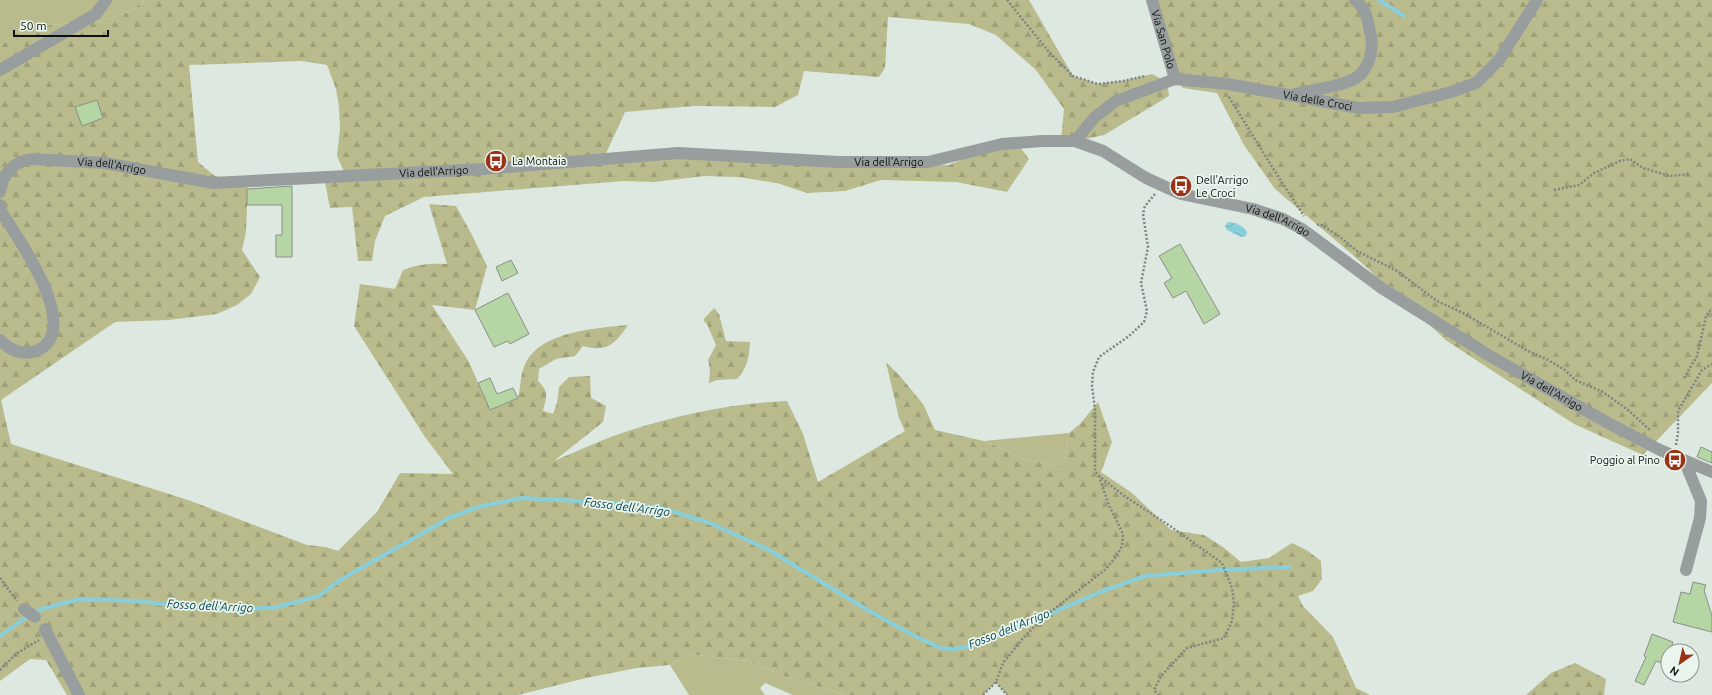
<svg xmlns="http://www.w3.org/2000/svg" width="1712" height="695" font-family="Ubuntu,sans-serif">
<style>
.green{fill:#b9bb8d}
.forest{fill:url(#forest-firs)}
.water{fill:url(#water-waves)}
.lines{fill:none;stroke-linecap:round;stroke-linejoin:round}
.stream{stroke:#89cfdb;stroke-width:4}
.building{fill:#b6d5a5;stroke:#898f86}
.path{stroke:#7d8480;stroke-width:2.5;stroke-dasharray:2 2;stroke-linecap:butt}
.minor{stroke:#989e9d;stroke-width:12}
.labels{text-anchor:middle;stroke-width:3.5;stroke-linejoin:round;paint-order:stroke}
.street-label{font-size:11px;fill:#0c100e;stroke:#eaf5ee}
.poi-label{font-size:11px;fill:#0c100e;stroke:#eaf5ee;text-anchor:start}
.water-label{font-size:12px;font-style:italic;fill:#00434c;stroke:#eaf5ee}
</style>
<defs>
<pattern id="forest-firs" width="22" height="20" patternUnits="userSpaceOnUse"><rect width="22" height="20" fill="#b9bb8d"/><path d="M5 1l3.5 6h-7zM16 11l3.5 6h-7z" fill="#9ea078"/></pattern>
<pattern id="water-waves" width="16" height="10" patternUnits="userSpaceOnUse"><rect width="16" height="10" fill="#89cfdb"/><path d="M0 5q4-4 8 0t8 0" fill="none" stroke="#75b1bb"/></pattern>
</defs>
<rect width="100%" height="100%" fill="#dde8e1"/>
<g class="green">
<path d="M0 0H144C114 30 64 19 26 29 17 31 7 41 0 46Z"/>
<polygon points="1069,433 1063,467 1024,459 984,441"/>
<polygon points="691,654 748,661 784,676 846,695 793,695 765,683 760,688 765,695 689,695 670,665"/>
</g>
<g class="forest">
<path d="M144 0H1029L1073 76 1098 84 1123 81 1152 74 1167 82 1169 96 1104 135 1075 141H1061L1064 109 1036 70 996 35 969 24 888 17 885 68 879 77 804 71 798 95 775 107 694 106 625 112 602 162 664 156 825 164 949 165 994 146 1020 147 1029 159 1007 192 956 182 881 180 845 191 807 193 777 183 738 177 704 176 654 182 624 181 424 197 385 216 375 241 372 261H358L352 207 330 208 324 177 346 176 337 156 340 129 339 107 336 89 327 65 302 61 189 65 198 162 215 176 248 181 246 232 242 250 260 277 251 294 237 305 217 314 168 320 115 322 1 400 11 444 188 500 307 545 326 547 338 551 377 512 400 473 453 474 425 437 354 326 360 284 395 289 403 270C418 264 431 263 447 264L429 204 456 206 471 233 487 266 475 310 432 305 469 362 490 410 518 398C521 386 520 374 526 362 542 331 598 328 628 325 615 344 607 353 583 346L575 356 556 359 539 369 538 381C550 393 546 396 543 411L553 414 557 403 559 387 569 377 590 376 591 398 606 406 603 422 554 461C580 450 605 438 631 430 682 414 734 403 787 401L803 434 818 482 905 431 899 418 886 362 900 376 923 404 935 430 984 441 1024 459 1063 467 1069 433 1080 424 1098 402 1112 442 1101 472 1132 493 1171 530 1204 535 1223 547 1241 562 1269 558 1292 543 1308 551 1321 561 1322 579 1313 591 1298 596 1303 606 1333 637 1356 688 1370 695H1007L996 682 983 695H846L784 676 748 661 691 654 670 665 637 668 586 678 518 695H67L46 660 30 659 0 681V46C7 41 17 31 26 29 64 19 114 30 144 0Z"/>
<polygon points="1151,0 1712,0 1712,383 1643,455 1574,424 1447,341 1354,256 1275,189 1244,145 1217,93 1183,88 1175,79"/>
<path d="M714 308 719 314 726 341 750 342C749 357 748 367 737 379L717 380 709 383 710 369 708 360 716 345 707 324 703 320Z"/>
<polygon points="1575,663 1606,679 1604,695 1526,695 1551,673"/>
</g>
<path class="water" d="M1228 222C1234 222 1244 226 1247 232L1246 236 1241 237 1227 230 1225 226Z"/>
<g class="lines">
<g class="stream">
<polyline points="1379,0 1404,16"/>
<polyline points="0,636 22,620 42,609 79,599 137,601 196,608 238,610 277,607 319,596 340,580 451,517 478,507 522,498 616,503 662,508 710,523 769,550 869,611 911,634 940,648 954,649 976,645 1103,591 1145,576 1219,570 1290,567"/>
</g>
</g>
<g class="building">
<polygon points="97,100 103,118 82,126 75,107"/>
<polygon points="292,186 292,257 276,257 276,235 282,235 282,205 247,205 247,189"/>
<polygon points="1180,244 1220,314 1204,324 1186,291 1173,298 1164,283 1172,278 1159,256"/>
<polygon points="511,260 518,273 502,281 496,267"/>
<polygon points="508,293 529,334 510,344 508,341 494,347 475,310"/>
<polygon points="490,378 497,394 513,388 518,398 490,410 478,383"/>
<polygon points="1701,447 1712,452 1712,463 1697,457"/>
<polygon points="1693,582 1706,585 1704,590 1712,616 1712,632 1673,622 1681,592 1690,594"/>
<polygon points="1652,634 1673,642 1670,651 1668,651 1665,664 1656,661 1644,685 1635,681 1646,657 1644,656"/>
</g>
<g class="lines">
<g class="path">
<polyline points="1007,0 1049,52 1073,76 1098,84 1123,81 1145,76"/>
<polyline points="1229,97 1274,170 1304,216"/>
<polyline points="1554,190 1579,185 1594,173 1620,161 1630,159 1643,168 1670,176 1690,174"/>
<polyline points="1155,194 1145,206 1143,214 1148,247 1141,283 1147,311 1144,322 1129,336 1099,357 1093,372 1092,386 1095,409 1095,471 1099,476 1123,495 1170,526 1222,563 1232,588 1234,603 1232,621 1224,638 1187,648 1161,676 1154,690 1158,695"/>
<polyline points="1317,225 1320,224 1340,237 1357,251 1397,271 1437,301 1463,313 1528,351 1548,360 1565,370 1575,380 1603,392 1628,410 1650,430"/>
<polyline points="1684,378 1697,356 1706,316 1712,308"/>
<polyline points="1676,445 1678,433 1678,411 1702,370 1712,364"/>
<polyline points="0,578 17,601"/>
<polyline points="0,670 16,654 39,640"/>
<polyline points="996,682 1007,695"/>
<polyline points="983,695 996,682 1003,663 1024,637 1044,617 1106,569 1117,555 1122,546 1123,534 1108,503 1099,476"/>
</g>
<g class="minor">
<path id="s1" d="M1152 0 1175 79"/>
<polyline points="0,70 96,14 106,0"/>
<path d="M1295 94C1311 90 1337 87 1352 80 1369 73 1375 48 1370 32 1367 17 1367 10 1355 0"/>
<path id="s2" d="M1075 141 1095 117 1116 101 1175 79 1228 84 1359 108 1393 107 1451 92 1476 83 1499 60 1537 0"/>
<path id="s3" d="M0 192C2 174 14 161 32 159L105 163 213 183 483 169 678 153 839 162H928L1002 144 1042 141H1075L1103 151 1146 178 1181 194 1253 209 1283 219 1302 229 1383 289 1490 356 1608 423 1660 450 1712 472"/>
<path d="M0 205 1 211C18 239 69 309 49 341 46 346 39 351 32 352 19 355 9 349 0 340"/>
<polyline points="1684,460 1701,501 1700,518 1686,570"/>
<polyline points="24,609 35,617"/>
<polyline points="45,629 79,695"/>
</g>
</g>
<defs>
<g id="bus-disc" transform="scale(1.15)"><circle r="9.5" fill="#9a3216" stroke="#eaf5ee"/><path d="M-5-6H5V4H4V6H2V4H-2V6H-4V4H-5ZM-3.5-4V0h7V-4ZM-3.5 1.2v1.5H-2V1.2ZM2 1.2v1.5H3.5V1.2Z" fill="#fff"/></g>
</defs>
<g fill-rule="evenodd">
<use href="#bus-disc" x="496" y="161"/>
<use href="#bus-disc" x="1181" y="186"/>
<use href="#bus-disc" x="1675" y="460"/>
</g>
<g class="labels">
<g class="street-label">
<text dy="4" stroke="none"><textPath href="#s1" startOffset="41">Via San Polo</textPath></text>
<text dy="4" stroke="none"><textPath href="#s2" startOffset="265">Via delle Croci</textPath></text>
<text dy="4" stroke="none"><textPath href="#s3" startOffset="910">Via dell'Arrigo</textPath></text>
<text dy="4" stroke="none"><textPath href="#s3" startOffset="130">Via dell'Arrigo</textPath></text>
<text dy="4" stroke="none"><textPath href="#s3" startOffset="454">Via dell'Arrigo</textPath></text>
<text dy="4" stroke="none"><textPath href="#s3" startOffset="1318">Via dell'Arrigo</textPath></text>
<text dy="4" stroke="none"><textPath href="#s3" startOffset="1642">Via dell'Arrigo</textPath></text>
</g>
<g class="poi-label">
<text x="512" y="165">La Montaia</text>
<text x="1196" y="184">Dell'Arrigo<tspan x="1196" dy="13">Le Croci</tspan></text>
<text x="1660" y="464" text-anchor="end">Poggio al Pino</text>
</g>
<g class="water-label">
<text transform="translate(627 507) rotate(7)" y="4">Fosso dell'Arrigo</text>
<text transform="translate(210 606) rotate(3)" y="4">Fosso dell'Arrigo</text>
<text transform="translate(1009 629) rotate(-22)" y="4">Fosso dell'Arrigo</text>
</g>
</g>
<g transform="translate(1680 663) rotate(214)"><circle r="19" fill="#eaf5ee" stroke="#919994"/>
<path d="M0-3L7 15L0 10L-7 15Z" fill="#9a3216"/>
<text y="-6" font-size="11" font-weight="bold" text-anchor="middle" fill="#0c100e">N</text>
</g>
<path d="M14 30v6h94v-6" fill="none" stroke="#0c100e" stroke-width="2"/>
<text x="20" y="30" font-size="12" fill="#0c100e" stroke="#eaf5ee" stroke-width="3" paint-order="stroke">50 m</text>
</svg>
